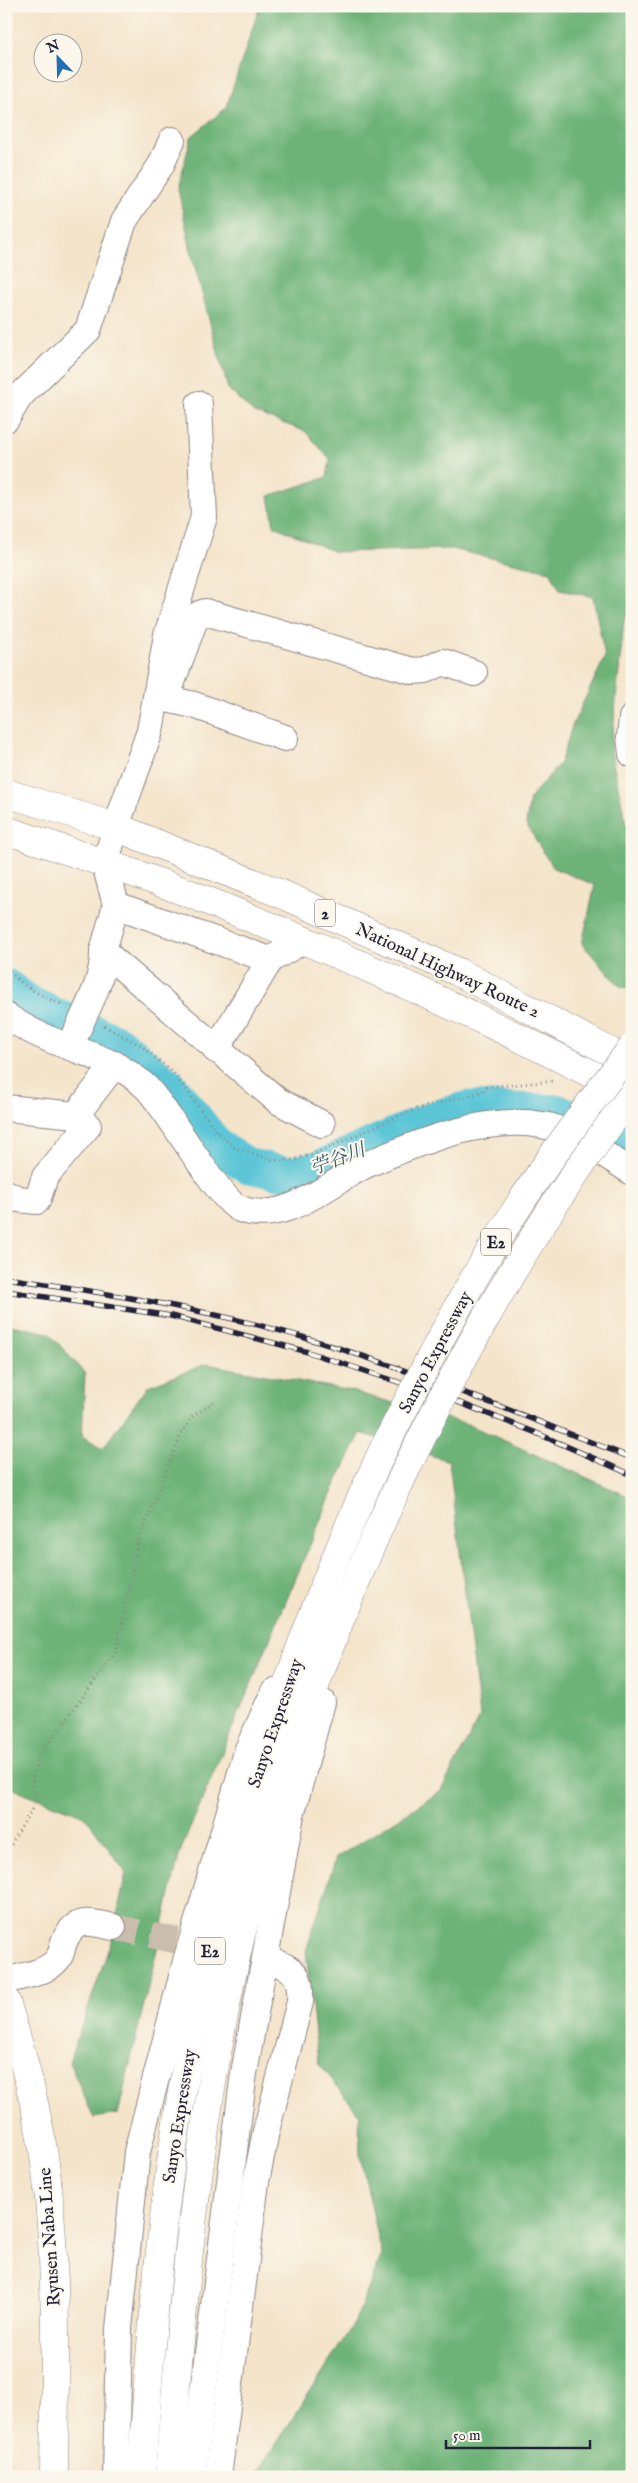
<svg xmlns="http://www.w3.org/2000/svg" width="638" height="2483" font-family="'IM FELL English','Noto Serif JP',serif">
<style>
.forest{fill:#6db378;stroke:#486a5a}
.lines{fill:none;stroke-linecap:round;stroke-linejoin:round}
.river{stroke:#5cc6d7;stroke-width:35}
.minor-tunnel{stroke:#cabdad;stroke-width:26;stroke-dasharray:26 13;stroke-linecap:butt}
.minor-casing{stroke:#8b8382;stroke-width:28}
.major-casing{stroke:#8b8382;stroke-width:29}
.highway-casing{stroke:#8b8382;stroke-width:29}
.path{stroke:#8b8382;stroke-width:3;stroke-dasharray:1 4;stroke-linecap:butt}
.minor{stroke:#fff;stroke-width:26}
.major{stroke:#fff;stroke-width:28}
.highway{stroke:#fff;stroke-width:28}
.rail-casing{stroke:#22223b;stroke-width:5.5}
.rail{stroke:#fbf7ec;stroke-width:4;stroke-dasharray:11;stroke-linecap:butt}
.highway-bridge-casing{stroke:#8b8382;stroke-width:29;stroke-linecap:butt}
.highway-bridge{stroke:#fff;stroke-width:28}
.labels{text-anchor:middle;stroke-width:4;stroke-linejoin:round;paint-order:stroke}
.shield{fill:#fbf7ec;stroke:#636270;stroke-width:1}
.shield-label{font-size:16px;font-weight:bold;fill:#22223b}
.street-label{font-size:18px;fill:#22223b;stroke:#fbf7ec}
.water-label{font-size:19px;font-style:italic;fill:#365b72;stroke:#fbf7ec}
</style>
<rect width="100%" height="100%" fill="#fbf7ec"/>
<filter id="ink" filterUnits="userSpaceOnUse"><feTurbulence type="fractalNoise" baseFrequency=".02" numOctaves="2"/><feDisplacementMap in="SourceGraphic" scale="10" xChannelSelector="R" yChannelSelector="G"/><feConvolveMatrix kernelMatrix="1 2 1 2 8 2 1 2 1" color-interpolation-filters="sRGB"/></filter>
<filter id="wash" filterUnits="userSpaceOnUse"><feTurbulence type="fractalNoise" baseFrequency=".0096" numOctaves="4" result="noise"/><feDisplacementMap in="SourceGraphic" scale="20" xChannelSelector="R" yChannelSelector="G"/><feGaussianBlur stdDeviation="1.12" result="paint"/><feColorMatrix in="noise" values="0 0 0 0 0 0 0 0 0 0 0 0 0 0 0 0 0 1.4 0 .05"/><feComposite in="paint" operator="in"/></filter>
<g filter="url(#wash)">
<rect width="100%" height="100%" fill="#f4e4ca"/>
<g class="forest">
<polygon points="260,6 632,6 632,607 624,620 611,752 632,853 632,989 620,986 582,944 595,885 553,868 526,824 530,798 560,763 573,724 605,657 593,597 560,590 550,571 451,549 335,552 274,526 269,496 327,477 330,459 305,431 254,413 228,389 193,260 178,189 191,137 226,108"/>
<polygon points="6,1324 49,1333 85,1374 82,1436 103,1448 148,1386 207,1364 351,1391 467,1424 632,1498 632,2477 255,2477 355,2322 382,2254 360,2155 359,2114 318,2062 306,1951 336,1858 441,1791 480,1716 449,1461 361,1433 334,1488 180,1852 118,2114 94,2118 69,2062 111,1942 126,1873 85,1816 6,1786"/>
</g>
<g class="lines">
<polyline class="river" points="6,986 31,1004 119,1043 171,1087 218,1147 249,1166 289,1174 318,1168 433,1118 469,1108 559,1112 593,1122 632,1142"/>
</g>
</g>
<g filter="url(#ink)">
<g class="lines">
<polyline class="minor-tunnel" points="113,1927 273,1961"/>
<g class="minor-casing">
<g id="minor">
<polyline points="199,404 204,517 167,635 150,731 116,827 105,864 116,905 270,960 304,940"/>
<polyline points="6,419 20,396 88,330 124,221 161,165 172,140"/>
<polyline points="169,690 195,619 199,614 205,612 413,671 426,670 443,662 474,673"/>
<polyline points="162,698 194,705 285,738"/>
<polyline points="632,718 630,737 632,754"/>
<polyline points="116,905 103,951 278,1101 322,1124"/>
<path d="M6 1016C20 1025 34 1033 49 1039 84 1054 118 1060 146 1087 169 1110 218 1200 240 1209 286 1226 329 1182 368 1164 418 1142 487 1115 542 1125 572 1129 606 1156 632 1172"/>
<path d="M71 1047C81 1015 104 986 103 951"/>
<polyline points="216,1050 270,960"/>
<polyline points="6,1108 76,1115 88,1126 45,1177 37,1201 18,1199 6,1193"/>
<polyline points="76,1115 115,1064"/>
<path d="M6 1980C21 1977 51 1972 59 1957 62 1953 62 1947 64 1942 75 1916 90 1922 113 1927"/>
<polyline points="116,2477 119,2329 137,2152 186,1961 248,1749 274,1692"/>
<polyline points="192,2477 244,2073 291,1815 322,1702"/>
<path d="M218 2477 256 2182 266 2131 300 2002C301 1976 297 1971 273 1961"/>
</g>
</g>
<g class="major-casing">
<path id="major" d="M6 2001C23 2057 39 2113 46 2171 58 2272 55 2375 54 2477"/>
</g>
<g class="highway-casing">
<g id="highway">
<polyline points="6,793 116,827 286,896 458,972 632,1063"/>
<path d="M6 830C67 851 128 870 188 893 338 952 486 1018 628 1093"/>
<path d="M141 2477C151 2335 162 2193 189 2053 228 1844 293 1642 383 1450"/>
<path d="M169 2477C181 2310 197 2144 231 1980 269 1801 330 1627 409 1463"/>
</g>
</g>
<g class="path">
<path d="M6 968C23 986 41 997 64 1005"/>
<polyline points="104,1026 140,1045 173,1072 218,1133 235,1148 273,1160 294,1160 316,1153 415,1109 483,1092 486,1087 555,1081"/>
<polyline points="6,1853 36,1802 32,1779 38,1757 116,1652 138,1542 181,1434 193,1416 214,1402"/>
</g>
<use href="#minor" class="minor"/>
<use href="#major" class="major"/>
<use href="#highway" class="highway"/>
<g class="rail-casing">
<g id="rail">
<path d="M6 1278C107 1293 212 1310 309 1339 419 1372 525 1417 632 1458"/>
<polyline points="6,1291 171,1316 308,1352 455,1401 534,1432 632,1475"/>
</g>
</g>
<use href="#rail" class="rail"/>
<g class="highway-bridge-casing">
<g id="highway-bridge">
<path d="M383 1450C419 1379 455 1308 497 1240 538 1173 584 1110 632 1048"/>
<path d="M409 1463C473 1334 544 1209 632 1095"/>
</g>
</g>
<use href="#highway-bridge" class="highway-bridge"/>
</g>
</g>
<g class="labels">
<g class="shield">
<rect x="315" y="899.5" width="20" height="27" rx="4"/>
<rect x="481" y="1228.5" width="30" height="27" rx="4"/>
<rect x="195" y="1937.5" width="30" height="27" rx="4"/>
</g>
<g class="shield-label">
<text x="325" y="919">2</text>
<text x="496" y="1248">E2</text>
<text x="210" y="1957">E2</text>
</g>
<g class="street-label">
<text transform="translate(448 970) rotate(25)" y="6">National Highway Route 2</text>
<text transform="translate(435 1352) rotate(-62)" y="6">Sanyo Expressway</text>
<text transform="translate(275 1723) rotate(-71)" y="6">Sanyo Expressway</text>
<text transform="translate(179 2116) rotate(-81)" y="6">Sanyo Expressway</text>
<text transform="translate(49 2237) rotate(-94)" y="6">Ryusen Naba Line</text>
</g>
<g class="water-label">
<text transform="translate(337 1158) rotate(-21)" y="7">苧谷川</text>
</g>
</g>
<rect width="638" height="2483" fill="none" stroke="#fbf7ec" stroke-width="25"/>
<g transform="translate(58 58) rotate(337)"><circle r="24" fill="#fbf7ec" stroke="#a4a2a5"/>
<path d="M0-4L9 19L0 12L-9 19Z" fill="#1f6fb2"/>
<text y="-8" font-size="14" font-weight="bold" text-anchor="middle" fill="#22223b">N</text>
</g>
<path d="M446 2440v8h144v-8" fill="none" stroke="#22223b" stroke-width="2.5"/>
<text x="453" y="2440" font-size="15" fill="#22223b" stroke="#fbf7ec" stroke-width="4" paint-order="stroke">50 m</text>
</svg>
